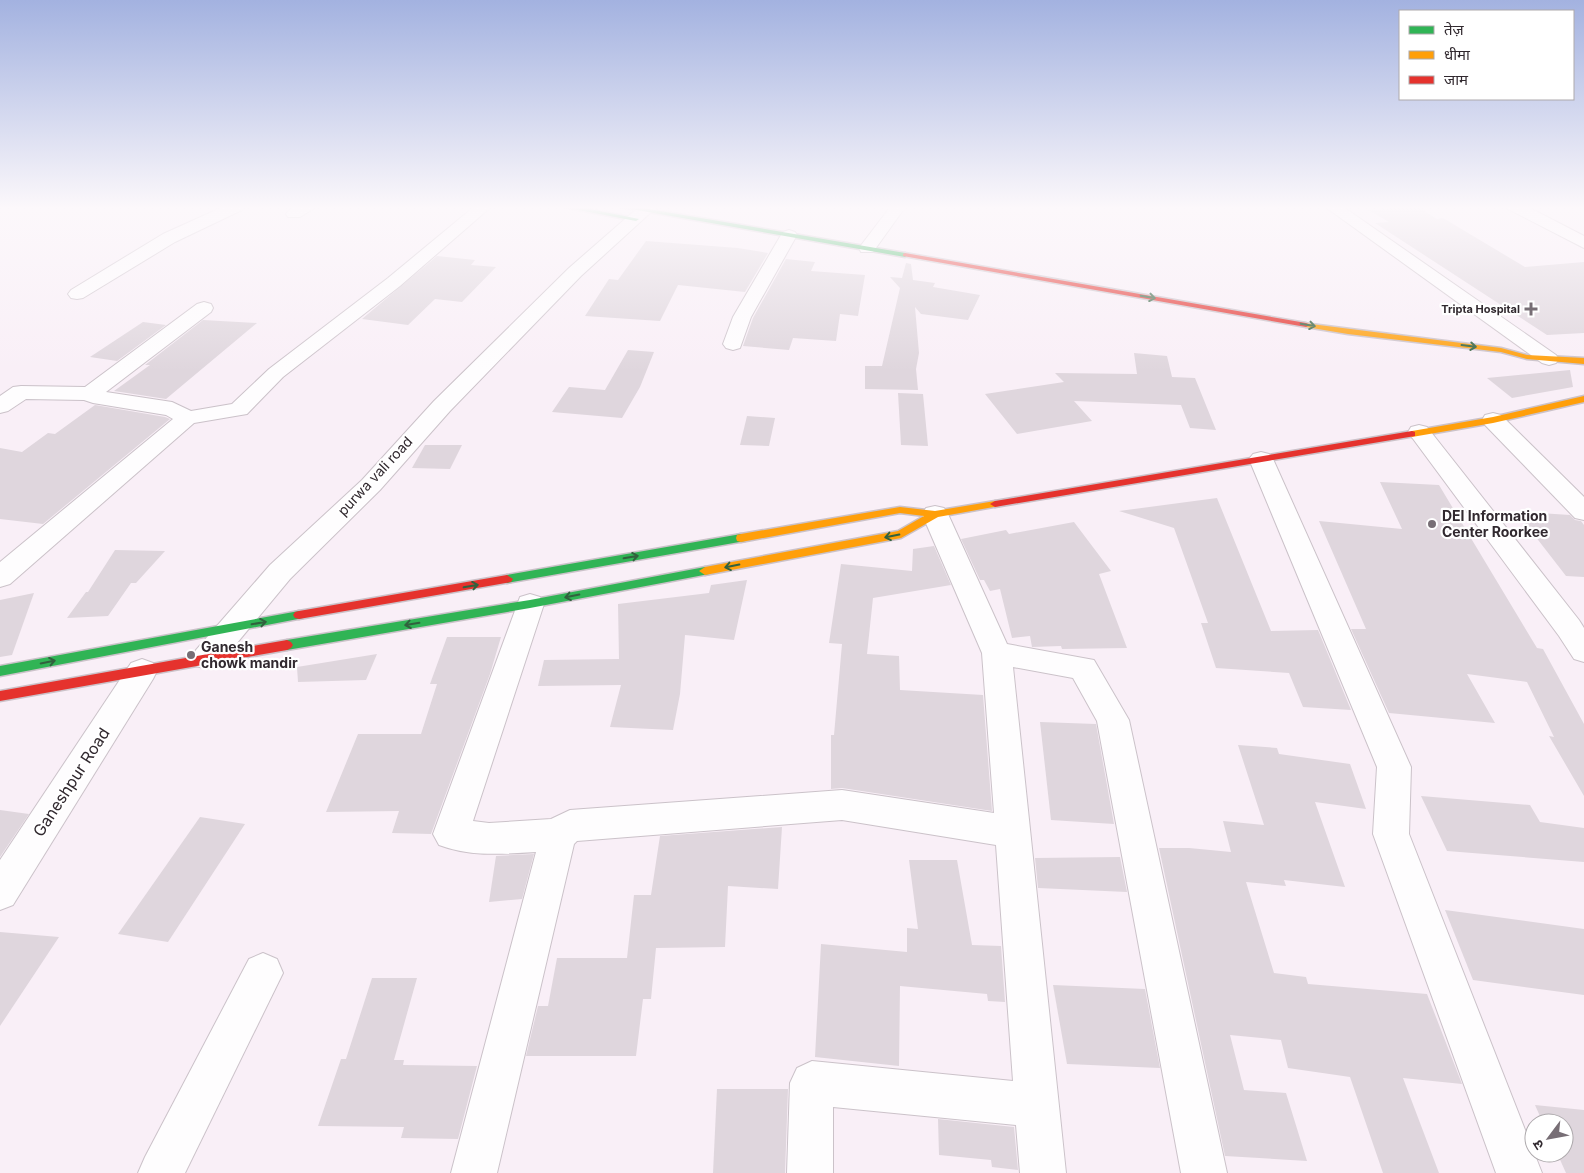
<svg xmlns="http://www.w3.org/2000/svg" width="1584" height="1173" font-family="Inter,'Noto Sans Devanagari',sans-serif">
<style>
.building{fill:#dfd6dd}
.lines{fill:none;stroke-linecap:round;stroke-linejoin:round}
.street-casing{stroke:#cbc2c9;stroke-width:2}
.fast-casing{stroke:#cbc2c9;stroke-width:3}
.slow-casing{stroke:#cbc2c9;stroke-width:3}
.jam-casing{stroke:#cbc2c9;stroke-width:3}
.street{fill:#fefdfe;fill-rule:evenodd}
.fast{fill:#30b455;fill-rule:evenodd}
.slow{fill:#ff9f0a;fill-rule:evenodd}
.jam{fill:#e5322d;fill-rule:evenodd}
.oneway{stroke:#31613e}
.poi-dot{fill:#776e75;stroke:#fff;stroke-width:2}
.labels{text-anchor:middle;stroke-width:4.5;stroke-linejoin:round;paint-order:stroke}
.far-poi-label{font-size:11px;font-weight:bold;fill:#31292f;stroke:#fff;text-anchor:end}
.street-label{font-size:14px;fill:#31292f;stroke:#fff}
.poi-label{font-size:14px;font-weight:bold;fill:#31292f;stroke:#fff;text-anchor:start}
.near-street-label{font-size:16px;fill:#31292f;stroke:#fff}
</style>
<rect width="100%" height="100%" fill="#f9eff7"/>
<g class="building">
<polygon points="1418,207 1437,219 1443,218 1525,267 1584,262 1584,333 1547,335 1375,223 1389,222 1368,210"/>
<polygon points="646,241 738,248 768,253 745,292 678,285 660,321 585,316 609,279 618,280"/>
<polygon points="437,256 475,260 471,265 496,267 462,302 435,299 408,325 362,319"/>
<polygon points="786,259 815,262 811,271 865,275 858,316 840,314 836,341 793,338 789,350 743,346 753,318"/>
<polygon points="906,263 911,264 913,280 935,283 933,287 980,295 968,320 921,314 915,307 919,353 916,369 918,390 865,389 865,366 882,366 900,288 890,277 902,278"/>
<polygon points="203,320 257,323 166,399 114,391 150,365 145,365"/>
<polygon points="143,322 166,325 117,361 90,357"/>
<polygon points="628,350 654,352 640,387 622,418 552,412 569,387 605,390"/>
<polygon points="1134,353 1167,356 1172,377 1195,378 1216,430 1190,428 1181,405 1074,401 1092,421 1017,434 985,394 1064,382 1055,373 1137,374"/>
<polygon points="1570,370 1573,387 1512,398 1487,378"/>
<polygon points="898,393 923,394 928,446 901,445"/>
<polygon points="95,405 165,417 170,419 43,524 0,519 0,448 22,452 48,433 55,434"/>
<polygon points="747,416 775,418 769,446 740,445"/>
<polygon points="425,445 462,445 450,469 412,468"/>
<polygon points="1380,482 1439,485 1537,648 1543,649 1584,724 1584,796 1549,736 1554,737 1527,682 1467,674 1495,723 1389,713 1351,629 1366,629 1319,521 1402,529"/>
<polygon points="1217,498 1271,631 1318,630 1351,710 1303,707 1289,673 1216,668 1201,623 1208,623 1174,528 1119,511"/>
<polygon points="1523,512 1570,515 1575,520 1581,521 1584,525 1584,577 1566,576 1518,514 1524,514"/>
<polygon points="1074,522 1111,571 1099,574 1127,648 1062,649 1061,646 1032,647 1030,636 1012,638 1000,589 990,591 984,580 980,580 961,539 1006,530 1009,534"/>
<polygon points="934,546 951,585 873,598 867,654 899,656 900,690 983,695 992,811 842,788 831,789 831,735 834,735 842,644 829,643 841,564 912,571 913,549"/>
<polygon points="115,550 165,551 136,583 131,583 108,616 67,618 86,592 88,592"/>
<polygon points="747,580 734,640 685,635 680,694 673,730 610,727 621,685 538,686 544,660 619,659 618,604 709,593 711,585"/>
<polygon points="34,593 12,655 0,657 0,600"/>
<polygon points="447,637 501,637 490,674 431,834 392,833 399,811 326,812 358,734 421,734 437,684 430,684"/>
<polygon points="377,654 366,680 298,682 297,667"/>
<polygon points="1040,722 1096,724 1114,824 1051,820"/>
<polygon points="1238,745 1277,748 1279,754 1350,764 1366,809 1315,802 1345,887 1284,880 1286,886 1246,882 1274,973 1306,977 1308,984 1427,994 1462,1084 1403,1078 1439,1173 1383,1173 1350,1077 1288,1068 1281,1040 1230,1035 1244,1090 1286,1093 1307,1161 1225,1156 1159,848 1189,848 1231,852 1223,821 1264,825"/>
<polygon points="1421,796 1530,805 1540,822 1584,828 1584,862 1447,851"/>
<polygon points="0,810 29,814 0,857"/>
<polygon points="200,817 245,824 168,942 118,934"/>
<polygon points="782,827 778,889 728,886 725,947 656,948 651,999 643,999 636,1056 526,1056 538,1006 548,1006 557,958 627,958 634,895 651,895 660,836"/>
<polygon points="534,854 522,899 489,902 496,856"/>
<polygon points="1120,857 1127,892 1038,888 1035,858"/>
<polygon points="909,860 957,860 972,945 1001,946 1005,1002 988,1001 987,994 900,986 899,1066 815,1057 821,944 907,952 907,928 918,929"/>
<polygon points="1445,910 1584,929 1584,995 1473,980"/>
<polygon points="0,932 59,937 0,1026"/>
<polygon points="372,978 417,978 394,1060 404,1060 403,1065 477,1066 458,1139 401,1138 404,1127 318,1126 341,1059 346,1059"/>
<polygon points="1053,985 1145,989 1160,1068 1067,1064"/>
<polygon points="717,1089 788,1089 785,1173 713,1173"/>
<polygon points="1535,1105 1584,1110 1584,1173 1566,1173 1557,1153 1564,1153 1564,1123 1543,1123"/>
<polygon points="938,1119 1014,1127 1018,1170 992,1167 991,1160 939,1155"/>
</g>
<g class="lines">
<g class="street-casing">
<g id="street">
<polygon points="225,206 246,206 244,209 175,242 83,298 77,299 71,298 68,294 71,290 163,234"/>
<polygon points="297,206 318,206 300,217 288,217 286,214 288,211"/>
<polygon points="475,206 492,206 400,286 283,377 247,414 194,423 10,584 0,587 0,562 173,419 166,415 93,403 84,400 26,399 8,411 0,413 0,396 13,387 21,386 85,387 197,304 204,302 211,304 213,308 211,312 106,392 172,402 191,411 232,404 269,369 388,278"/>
<polygon points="640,206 660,206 649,214 581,276 450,411 380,490 290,579 218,666 207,669 196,666 192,658 196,650 270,565 362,480 434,401 569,268"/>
<polygon points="891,206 906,206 873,252 861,252 859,248"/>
<polygon points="1324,206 1342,206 1556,355 1559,359 1556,363 1549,365 1542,363"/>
<polygon points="1506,206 1526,206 1584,236 1584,248 1508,209"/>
<polygon points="789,230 795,232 797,235 751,317 740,348 733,350 726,348 723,344 733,317 781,235 783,232"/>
<polygon points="1493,413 1501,415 1584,497 1584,520 1575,518 1485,425 1482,420 1485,415"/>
<polygon points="1419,425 1427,427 1579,620 1584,628 1584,662 1574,659 1559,636 1408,432 1411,427"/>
<polygon points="1261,452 1269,454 1273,459 1411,767 1409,834 1542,1173 1496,1173 1373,834 1377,767 1249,459 1253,454"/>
<path d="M935 506 944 508 948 514 1007 644 1094 660 1129 720 1227 1173H1181L1097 721 1073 678 1013 667 1066 1173H1020L1016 1125 833 1107V1173H787L790 1083 797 1068 812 1061 1013 1081 996 845 842 820 577 841 574 844 497 1173H451L536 852C503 854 470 857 439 845L433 834 520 597 530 594 540 597 544 604 473 821 489 823 551 819 570 810 842 790 994 813 982 653 922 514 926 508Z"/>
<polygon points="142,659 153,663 157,671 153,679 13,905 0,910 0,860 131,663"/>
<polygon points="263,953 277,959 283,973 185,1173 138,1173 145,1157 249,959"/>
</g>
</g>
<g class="fast-casing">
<g id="fast">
<polygon points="558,206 575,206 639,219 636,221"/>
<polygon points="614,206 631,206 905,253 908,255 905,257"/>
<polygon points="741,534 745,535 746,538 745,541 507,583 501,579 507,575"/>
<polygon points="705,567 709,568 711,571 709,574 530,608 287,650 283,648 281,645 283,642 287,640 530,600"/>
<polygon points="299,611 303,612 305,615 303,618 0,676 0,666"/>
</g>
</g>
<g class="slow-casing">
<g id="slow">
<polygon points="1303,323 1501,348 1527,355 1584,358 1584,364 1527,359 1501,352 1348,334 1306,327 1302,325"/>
<polygon points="1584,396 1584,402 1493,423 1412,437 1407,434 1412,431 1493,417"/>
<polygon points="995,501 999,502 1000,504 999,506 938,517 901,538 705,575 699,571 705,567 898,531 924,516 900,513 741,542 737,541 736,538 737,535 741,534 900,507 935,511"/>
</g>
</g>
<g class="jam-casing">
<g id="jam">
<polygon points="905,253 1306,323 1310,325 1306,327 903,256 903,254"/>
<polygon points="1412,431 1415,432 1415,436 995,507 990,504 995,501"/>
<polygon points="507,575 513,579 511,582 299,619 295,618 293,615 295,612 299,611"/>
<polygon points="287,640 291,642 293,645 291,648 287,650 0,701 0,691"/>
</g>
</g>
<use href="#street" class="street"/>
<use href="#fast" class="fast"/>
<use href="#slow" class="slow"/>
<use href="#jam" class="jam"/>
</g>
<defs><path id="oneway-shaft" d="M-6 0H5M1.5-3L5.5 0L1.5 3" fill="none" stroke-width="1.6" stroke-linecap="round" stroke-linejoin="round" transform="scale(1.25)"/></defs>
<g class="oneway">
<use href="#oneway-shaft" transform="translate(1148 297) rotate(10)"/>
<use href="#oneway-shaft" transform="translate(1308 325) rotate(10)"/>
<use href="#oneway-shaft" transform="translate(1469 346) rotate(7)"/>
<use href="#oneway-shaft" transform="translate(892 536) rotate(169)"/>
<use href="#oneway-shaft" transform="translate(631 557) rotate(-10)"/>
<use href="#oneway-shaft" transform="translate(732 566) rotate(169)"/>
<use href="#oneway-shaft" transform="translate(471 586) rotate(-10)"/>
<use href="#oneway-shaft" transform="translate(572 596) rotate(169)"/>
<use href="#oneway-shaft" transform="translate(259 623) rotate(-10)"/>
<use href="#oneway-shaft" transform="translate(412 624) rotate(171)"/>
<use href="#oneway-shaft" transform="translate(48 662) rotate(-11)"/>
</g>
<linearGradient id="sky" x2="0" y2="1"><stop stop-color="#a3b2e0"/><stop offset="0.56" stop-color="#fcf8fb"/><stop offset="1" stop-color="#fcf8fb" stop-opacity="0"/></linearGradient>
<rect width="1584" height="371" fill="url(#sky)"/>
<g class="poi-dot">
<path d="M1528.5 301.5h5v5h5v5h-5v5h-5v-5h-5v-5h5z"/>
<circle cx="1432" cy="524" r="5"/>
<circle cx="191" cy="655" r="5"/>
</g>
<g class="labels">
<g class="far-poi-label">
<text x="1520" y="313">Tripta Hospital</text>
</g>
<g class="street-label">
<text transform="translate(375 476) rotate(-47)" y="5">purwa vali road</text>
</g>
<g class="poi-label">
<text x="1442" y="521">DEI Information<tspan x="1442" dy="16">Center Roorkee</tspan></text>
<text x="201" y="652">Ganesh<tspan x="201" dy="16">chowk mandir</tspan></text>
</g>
<g class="near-street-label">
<text transform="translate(71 782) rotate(-57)" y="6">Ganeshpur Road</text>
</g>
</g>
<rect x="1399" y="10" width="175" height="90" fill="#ffffff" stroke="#ada9ac"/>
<rect x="1409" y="26" width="25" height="8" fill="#30b455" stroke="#ada9ac"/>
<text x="1444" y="35" font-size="15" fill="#31292f">तेज़</text>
<rect x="1409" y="51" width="25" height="8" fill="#ff9f0a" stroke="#ada9ac"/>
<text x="1444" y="60" font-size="15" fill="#31292f">धीमा</text>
<rect x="1409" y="76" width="25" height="8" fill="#e5322d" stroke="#ada9ac"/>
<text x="1444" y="85" font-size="15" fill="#31292f">जाम</text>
<g transform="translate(1549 1138) rotate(238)"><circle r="24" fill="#ffffff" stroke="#ada9ac"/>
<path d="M0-4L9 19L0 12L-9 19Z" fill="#776e75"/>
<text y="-8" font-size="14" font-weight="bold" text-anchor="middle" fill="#31292f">उ</text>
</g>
</svg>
